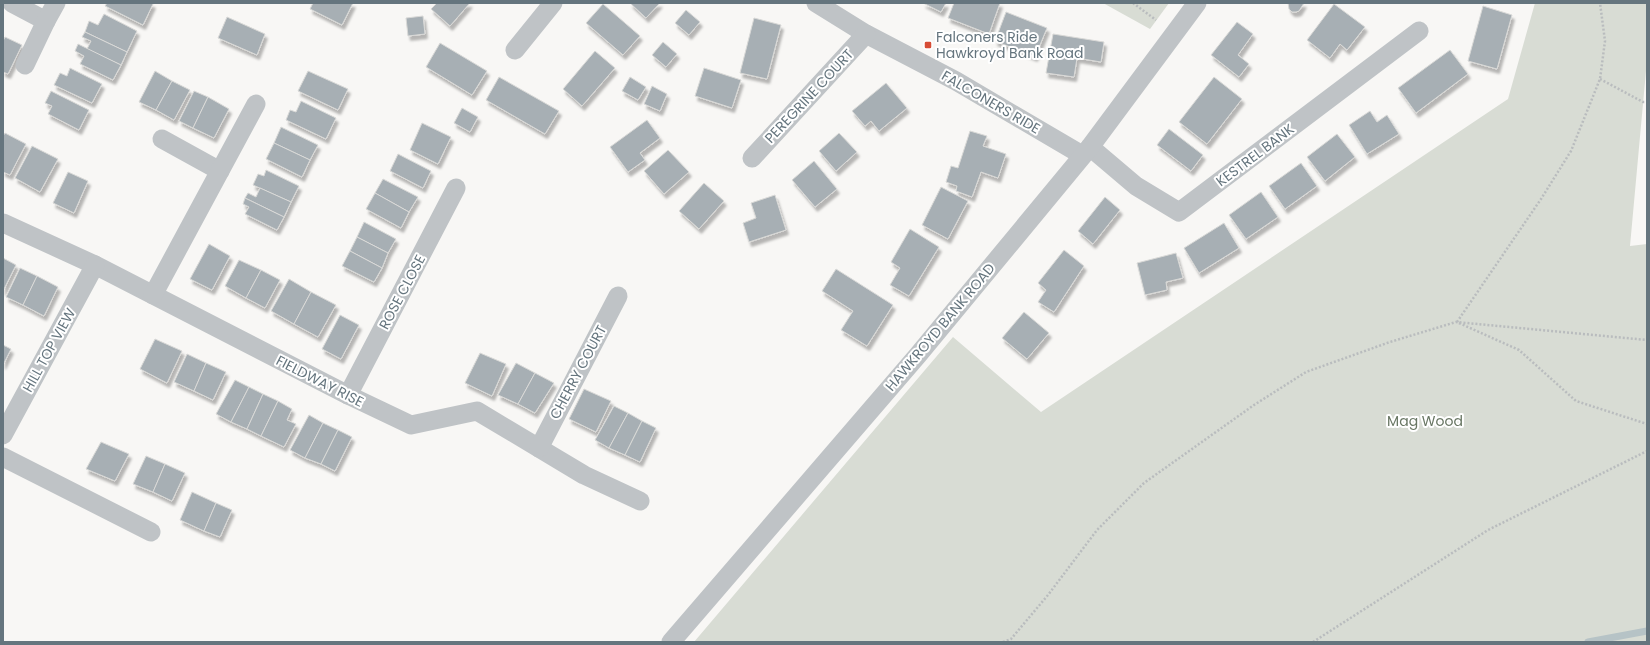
<svg xmlns="http://www.w3.org/2000/svg" width="1650" height="645" font-family="Poppins,sans-serif">
<style>
.green{fill:#d8dcd4}
.lines{fill:none;stroke-linecap:round;stroke-linejoin:round}
.stream{stroke:#b6c3c6;stroke-width:7}
.building{fill:#a7afb4;stroke:#d9d9d7;filter:url(#shadow)}
.path{stroke:#b9bcbe;stroke-width:2.5;stroke-dasharray:2 2;stroke-linecap:butt}
.street{stroke:#bfc3c6;stroke-width:19}
.poi-dot{fill:#d74d36;stroke:#fff;stroke-width:1.5}
.labels{text-anchor:middle;stroke-width:4;stroke-linejoin:round;paint-order:stroke}
.poi-label{font-size:14px;fill:#65757e;stroke:#fff;text-anchor:start}
.street-label{font-size:14px;fill:#65757e;stroke:#fff}
.park-label{font-size:14px;fill:#687663;stroke:#fff}
</style>
<defs>
<filter id="shadow"><feDropShadow dx="2.5" dy="4.5" stdDeviation="1" flood-color="#0004"/></filter>
</defs>
<rect width="100%" height="100%" fill="#f8f7f5"/>
<g class="green">
<polygon points="1103,3 1169,3 1150,29"/>
<polygon points="1535,3 1647,3 1647,60 1630,246 1647,244 1647,642 694,642 953,337 1041,412 1508,99"/>
</g>
<g class="lines">
<polyline class="stream" points="1588,642 1647,631"/>
</g>
<g class="building">
<polygon points="107,3 152,3 153,4 143,25 105,6"/>
<polygon points="313,3 353,3 342,25 310,9"/>
<polygon points="437,3 470,3 450,26 431,9"/>
<polygon points="630,3 660,3 646,18"/>
<polygon points="923,3 946,3 941,12"/>
<polygon points="954,3 1000,3 989,34 948,18"/>
<polygon points="1288,3 1304,3 1299,11 1296,12 1292,12 1289,9"/>
<polygon points="603,4 640,36 623,55 586,23"/>
<polygon points="1334,4 1365,27 1347,50 1340,44 1330,58 1307,40"/>
<polygon points="1483,6 1512,15 1497,69 1468,61"/>
<polygon points="686,10 700,22 689,35 675,23"/>
<polygon points="1006,12 1047,28 1035,57 995,41"/>
<polygon points="104,14 137,31 127,52 85,32 89,21 98,25"/>
<polygon points="423,16 425,34 408,36 406,18"/>
<polygon points="227,17 265,34 257,55 218,38"/>
<polygon points="754,18 781,25 767,79 740,73"/>
<polygon points="1237,22 1253,34 1238,55 1249,64 1239,77 1211,55"/>
<polygon points="85,32 127,52 121,65 87,49 91,41 82,37"/>
<polygon points="1053,34 1104,42 1101,62 1077,58 1074,77 1046,73"/>
<polygon points="5,37 22,45 8,74 3,72 3,41"/>
<polygon points="663,42 677,54 666,67 652,55"/>
<polygon points="440,43 487,71 472,95 426,67"/>
<polygon points="78,44 121,65 113,80 80,64 84,56 75,51"/>
<polygon points="1450,50 1468,74 1416,113 1398,88"/>
<polygon points="595,51 615,68 582,106 563,89"/>
<polygon points="70,68 102,84 92,103 54,85 60,73 67,76"/>
<polygon points="704,68 741,80 732,108 695,96"/>
<polygon points="155,71 172,81 156,110 139,102"/>
<polygon points="308,71 348,89 338,110 298,91"/>
<polygon points="499,77 559,111 545,134 486,100"/>
<polygon points="630,77 646,87 638,100 622,91"/>
<polygon points="1214,77 1242,99 1207,144 1179,122"/>
<polygon points="172,81 190,90 174,120 156,110"/>
<polygon points="886,83 907,108 879,131 871,121 865,126 852,111"/>
<polygon points="652,86 667,94 660,111 644,104"/>
<polygon points="51,91 89,110 79,130 48,114 52,106 45,103"/>
<polygon points="194,91 208,97 193,128 179,121"/>
<polygon points="208,97 229,109 214,138 193,128"/>
<polygon points="301,101 336,118 326,139 286,120 290,110 296,112"/>
<polygon points="462,108 478,117 470,132 454,123"/>
<polygon points="1370,111 1377,122 1387,115 1399,134 1367,154 1349,125"/>
<polygon points="647,120 660,138 640,153 645,160 628,172 610,147"/>
<polygon points="422,123 451,137 438,164 410,150"/>
<polygon points="281,127 318,145 310,160 274,143"/>
<polygon points="1169,129 1203,155 1191,171 1157,145"/>
<polygon points="970,131 987,136 983,146 1006,154 998,178 981,172 972,197 956,191 957,186 946,182 951,166 958,168"/>
<polygon points="5,133 26,144 10,175 3,172 3,136"/>
<polygon points="839,133 857,152 836,171 819,151"/>
<polygon points="1337,134 1355,157 1325,181 1307,157"/>
<polygon points="274,143 310,160 302,177 266,159"/>
<polygon points="32,146 58,159 40,192 15,178"/>
<polygon points="668,150 689,172 664,194 644,171"/>
<polygon points="398,154 431,171 423,188 390,171"/>
<polygon points="814,161 837,189 815,207 792,180"/>
<polygon points="1301,163 1317,186 1285,209 1269,186"/>
<polygon points="266,170 299,186 291,202 253,185 258,174 264,176"/>
<polygon points="68,172 88,181 74,213 53,203"/>
<polygon points="383,179 418,197 409,212 375,193"/>
<polygon points="704,183 724,201 699,229 679,211"/>
<polygon points="941,187 968,201 948,239 922,225"/>
<polygon points="260,188 291,202 284,217 245,198 248,193 256,197"/>
<polygon points="1261,192 1278,217 1246,239 1229,215"/>
<polygon points="375,193 409,212 401,228 366,209"/>
<polygon points="775,195 786,230 749,242 743,223 756,218 751,203"/>
<polygon points="1105,197 1120,210 1093,244 1078,231"/>
<polygon points="245,198 284,217 277,230 245,214 249,207 243,204"/>
<polygon points="364,222 396,239 388,253 357,237"/>
<polygon points="1224,223 1239,248 1199,273 1184,248"/>
<polygon points="910,229 939,247 909,296 890,285 900,268 891,262"/>
<polygon points="357,237 388,253 382,268 350,251"/>
<polygon points="209,244 230,256 212,290 190,279"/>
<polygon points="1064,250 1084,266 1054,312 1038,302 1046,290 1038,283"/>
<polygon points="350,251 382,268 374,282 342,266"/>
<polygon points="1176,253 1183,278 1166,282 1167,290 1145,295 1137,263"/>
<polygon points="3,258 16,265 3,291"/>
<polygon points="239,260 261,270 246,298 225,286"/>
<polygon points="20,268 37,276 23,305 6,297"/>
<polygon points="836,269 893,305 867,346 841,330 853,311 822,291"/>
<polygon points="261,270 280,280 265,308 246,298"/>
<polygon points="37,276 58,287 44,316 23,305"/>
<polygon points="289,279 311,292 294,324 271,311"/>
<polygon points="311,292 336,305 318,337 294,324"/>
<polygon points="1024,312 1049,333 1027,359 1002,338"/>
<polygon points="340,315 359,325 341,359 322,349"/>
<polygon points="155,339 182,351 167,383 140,369"/>
<polygon points="3,345 11,349 3,365"/>
<polygon points="480,353 506,364 492,396 465,383"/>
<polygon points="187,354 206,363 194,391 174,382"/>
<polygon points="206,363 226,372 213,400 194,391"/>
<polygon points="516,363 535,373 518,404 498,395"/>
<polygon points="535,373 554,383 535,413 518,404"/>
<polygon points="235,380 249,387 231,422 216,414"/>
<polygon points="249,387 263,394 247,429 231,422"/>
<polygon points="584,389 611,401 596,432 569,419"/>
<polygon points="263,394 278,401 261,436 247,429"/>
<polygon points="278,401 292,409 287,420 296,424 284,447 261,436"/>
<polygon points="614,406 628,413 609,448 595,440"/>
<polygon points="628,413 642,421 625,455 609,448"/>
<polygon points="309,415 323,423 305,458 290,450"/>
<polygon points="642,421 656,428 640,462 625,455"/>
<polygon points="323,423 338,430 321,464 305,458"/>
<polygon points="338,430 352,437 335,471 321,464"/>
<polygon points="101,442 129,454 115,481 86,469"/>
<polygon points="146,456 165,464 153,492 133,484"/>
<polygon points="165,464 185,473 172,501 153,492"/>
<polygon points="192,492 216,503 204,531 180,520"/>
<polygon points="216,503 232,510 220,537 204,531"/>
</g>
<g class="lines">
<g class="path">
<polyline points="1133,3 1156,20"/>
<polyline points="1600,79 1643,102 1647,102"/>
<polyline points="1457,322 1541,199 1571,151 1600,79 1605,41 1600,3"/>
<polyline points="1459,323 1519,350 1576,401 1647,424"/>
<polyline points="1003,642 1011,639 1048,595 1097,530 1144,483 1254,405 1306,372 1390,342 1456,322 1647,340"/>
<polyline points="1313,642 1488,530 1647,451"/>
</g>
<g class="street">
<polyline points="12,3 46,21"/>
<polyline points="816,3 866,34 956,81 1082,155"/>
<polyline points="515,50 553,3"/>
<polyline points="25,65 46,21 56,3"/>
<polyline points="162,139 220,171"/>
<polyline points="1090,147 1136,186 1179,212 1419,31"/>
<polyline points="752,158 866,34"/>
<polyline points="3,223 95,265 348,395 411,425 477,411 584,475 640,501"/>
<polyline points="153,295 256,104"/>
<polyline points="348,395 456,188"/>
<polyline points="3,435 95,265"/>
<polyline points="539,448 618,296"/>
<polyline points="3,457 151,532"/>
<polyline points="671,642 918,355 1090,147 1197,3"/>
</g>
</g>
<rect class="poi-dot" x="924" y="41" width="8" height="8" rx="2"/>
<g class="labels">
<g class="poi-label">
<text x="936" y="42">Falconers Ride<tspan x="936" dy="16">Hawkroyd Bank Road</tspan></text>
</g>
<g class="street-label">
<text transform="translate(809 96) rotate(-47)" y="5">PEREGRINE COURT</text>
<text transform="translate(991 102) rotate(30)" y="5">FALCONERS RIDE</text>
<text transform="translate(1255 155) rotate(-37)" y="5">KESTREL BANK</text>
<text transform="translate(402 292) rotate(-62)" y="5">ROSE CLOSE</text>
<text transform="translate(940 327) rotate(-50)" y="5">HAWKROYD BANK ROAD</text>
<text transform="translate(49 350) rotate(-61)" y="5">HILL TOP VIEW</text>
<text transform="translate(578 372) rotate(-62)" y="5">CHERRY COURT</text>
<text transform="translate(320 381) rotate(27)" y="5">FIELDWAY RISE</text>
</g>
<g class="park-label">
<text x="1425" y="426">Mag Wood</text>
</g>
</g>
<rect width="1650" height="645" fill="none" stroke="#65757e" stroke-width="8"/>
</svg>
